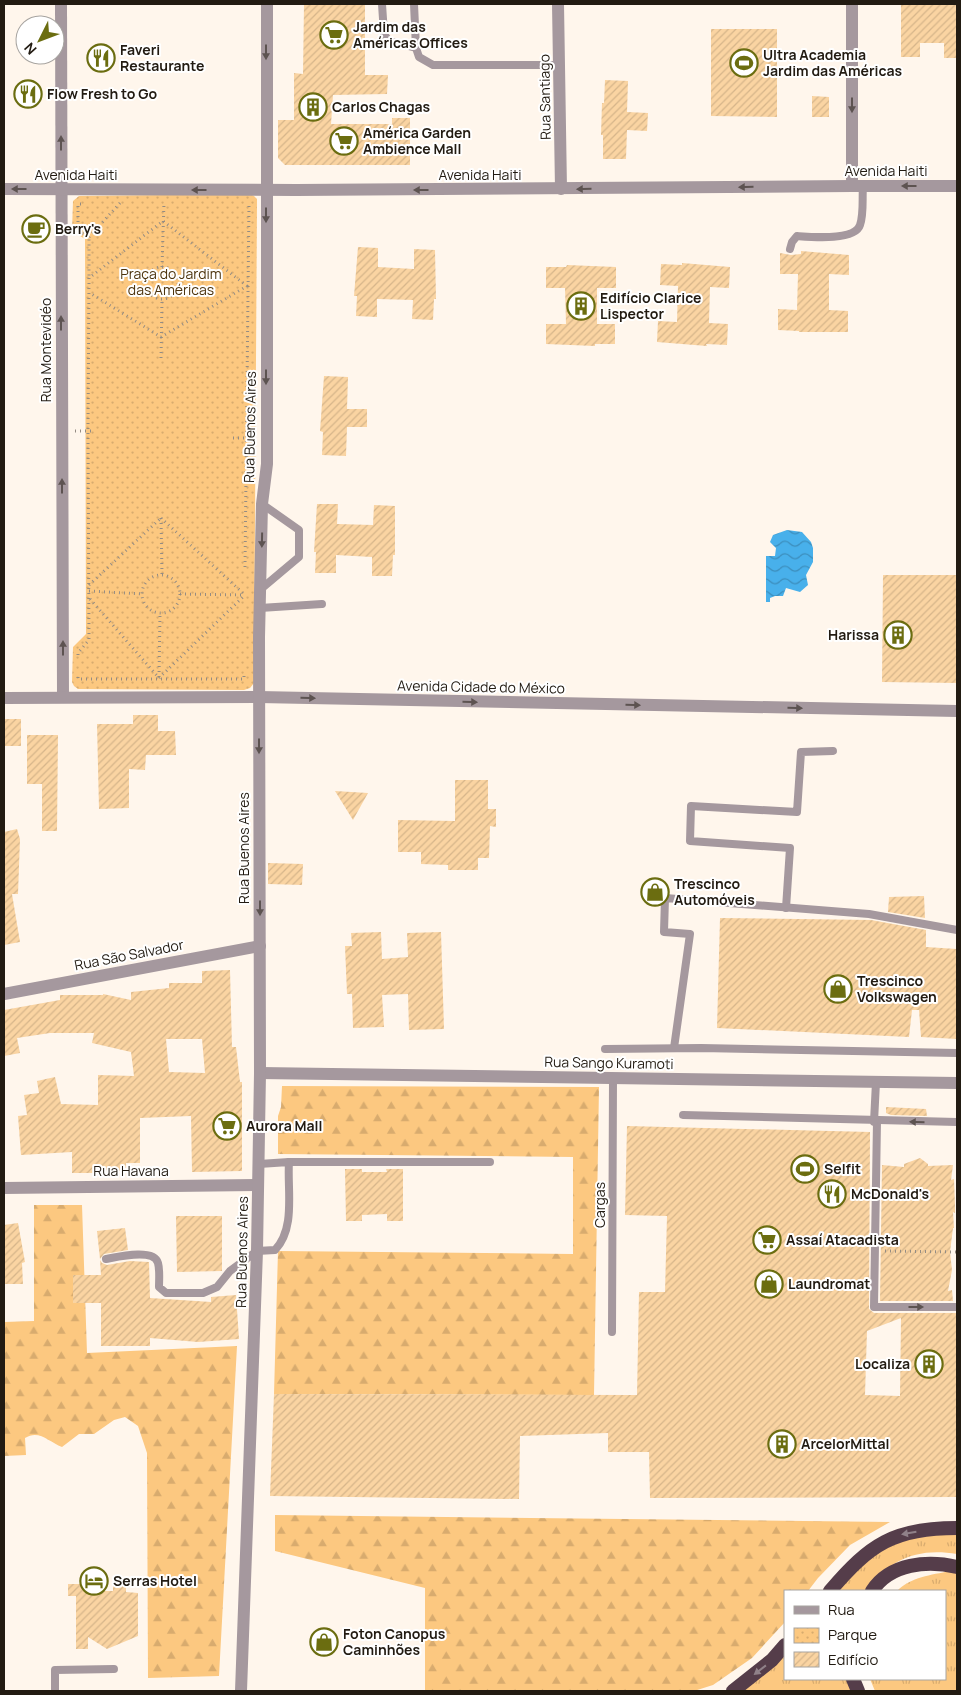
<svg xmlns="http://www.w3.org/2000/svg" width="961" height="1695" font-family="Manrope,sans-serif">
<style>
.grass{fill:url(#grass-tufts)}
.forest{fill:url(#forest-firs)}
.park{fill:url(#park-dots)}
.water{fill:url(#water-waves)}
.building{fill:url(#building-hatch);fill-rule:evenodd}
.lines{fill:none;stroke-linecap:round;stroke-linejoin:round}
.path{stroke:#948c83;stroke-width:3;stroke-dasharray:1 4;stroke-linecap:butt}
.service{stroke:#a5989e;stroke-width:8}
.minor{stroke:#a5989e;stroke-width:12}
.trunk{stroke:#553d4a;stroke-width:14}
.oneway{fill:#5d5351}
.oneway2{fill:#908189}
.labels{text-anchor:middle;stroke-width:4;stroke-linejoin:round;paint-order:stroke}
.poi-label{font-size:14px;font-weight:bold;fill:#221b12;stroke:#fff;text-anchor:start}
.street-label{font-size:14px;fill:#221b12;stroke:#fff}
.park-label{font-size:14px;fill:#4d340e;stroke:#fff}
</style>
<defs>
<pattern id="grass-tufts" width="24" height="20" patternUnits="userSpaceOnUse" patternTransform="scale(1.25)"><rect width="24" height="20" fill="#fcc880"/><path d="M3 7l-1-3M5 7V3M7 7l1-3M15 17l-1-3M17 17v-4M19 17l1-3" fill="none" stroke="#d8ab6e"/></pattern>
<pattern id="forest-firs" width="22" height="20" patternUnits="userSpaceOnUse" patternTransform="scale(1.25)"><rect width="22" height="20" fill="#fcc880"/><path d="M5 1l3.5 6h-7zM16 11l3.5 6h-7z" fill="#d8ab6e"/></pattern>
<pattern id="park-dots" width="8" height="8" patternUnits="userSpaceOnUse" patternTransform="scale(1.25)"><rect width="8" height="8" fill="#fcc880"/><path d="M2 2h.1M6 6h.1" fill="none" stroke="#d8ab6e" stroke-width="1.8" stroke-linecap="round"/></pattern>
<pattern id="water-waves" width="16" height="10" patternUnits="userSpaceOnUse" patternTransform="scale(1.25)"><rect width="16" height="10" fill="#48b0eb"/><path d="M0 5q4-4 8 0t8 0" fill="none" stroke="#3c8ebd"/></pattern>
<pattern id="building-hatch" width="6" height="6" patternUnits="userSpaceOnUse" patternTransform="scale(1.25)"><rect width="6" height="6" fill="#fad4a2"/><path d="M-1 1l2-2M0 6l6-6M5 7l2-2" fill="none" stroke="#d6b58a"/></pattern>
</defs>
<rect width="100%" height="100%" fill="#fff6ec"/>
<g class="grass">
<path d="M957 1531V1554C917 1547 889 1560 865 1591H832L887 1542Z"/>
<path d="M950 1571 957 1573V1691H875L870 1679H945V1591H897C911 1577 931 1575 950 1571Z"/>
<polygon points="785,1648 785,1679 849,1679 853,1691 733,1691"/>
</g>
<g class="forest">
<polygon points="282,1086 599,1087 594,1395 274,1394 278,1251 573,1254 573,1157 278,1154 278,1116 281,1107"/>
<path d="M34 1205H82L87 1353 237 1346 219 1676 148 1678 147 1453 138 1426 125 1417 114 1420 94 1434H79L62 1447C49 1442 39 1429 25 1438L26 1455 4 1456V1322L34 1321Z"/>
<polygon points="275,1515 890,1522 850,1545 818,1578 808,1591 785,1591 785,1622 752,1658 713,1685 694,1691 425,1691 425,1588 275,1551"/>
</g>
<polygon class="park" points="250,194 254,196 257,199 254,683 250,688 244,690 78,689 74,686 72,682 73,647 86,634 85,239 72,231 73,201 79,196"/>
<polygon class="water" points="787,530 802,532 811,542 813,548 813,562 806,575 808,585 800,592 786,588 783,596 775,596 770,598 770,602 766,602 766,556 775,556 776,548 770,542 773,535"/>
<g class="building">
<polygon points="304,4 365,4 365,75 388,75 387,94 333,95 331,124 392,124 392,118 410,118 410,165 285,165 278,158 278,120 294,120 294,73 303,74"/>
<polygon points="901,4 957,4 957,58 944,58 944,43 920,43 920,57 901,57"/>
<polygon points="711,29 777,29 777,117 711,116"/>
<polygon points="605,80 628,81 627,112 648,113 647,131 627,130 626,159 603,159 603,135 601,135 602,103 604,103"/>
<polygon points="812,96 829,97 829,117 812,117"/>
<polygon points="358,247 378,248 378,267 414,269 414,249 435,250 436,299 434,299 433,320 412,319 413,300 377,299 377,317 356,316 357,296 354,296"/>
<polygon points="801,251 849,255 849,275 829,274 829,310 848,311 848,332 799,332 799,331 778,330 778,309 797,310 798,274 780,274 780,253 791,255 801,254"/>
<polygon points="682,263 730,267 729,288 710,287 709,323 728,324 727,345 706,344 707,346 657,342 658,321 677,322 678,286 660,285 661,264 682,265"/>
<polygon points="567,265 616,267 616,288 597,288 597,324 615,324 615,344 595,344 595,346 546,344 546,324 566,324 565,288 546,288 546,267 566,267"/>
<polygon points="324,376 348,377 347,409 367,409 367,427 347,427 346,456 322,455 323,432 320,431"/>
<polygon points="317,504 338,504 337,524 373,525 374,505 395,506 395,555 393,555 392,576 372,576 372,557 336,555 336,573 315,573 316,552 314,552"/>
<polygon points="883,575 957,575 957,683 882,682"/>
<polygon points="133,715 158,715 158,731 175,731 176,755 146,755 145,770 129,769 129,808 99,809 97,724 133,724"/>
<rect x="4" y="719" width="17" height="27"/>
<polygon points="27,735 58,735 57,831 42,831 42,784 27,784"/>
<polygon points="455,780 488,780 488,809 496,809 496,827 490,826 489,858 478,858 478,870 448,870 448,865 421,864 421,852 398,852 398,820 455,821"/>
<polygon points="335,791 368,793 353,820"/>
<polygon points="17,829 20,839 18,894 12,894 20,942 4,945 4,832"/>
<polygon points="268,863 303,864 302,885 268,884"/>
<polygon points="924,896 925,918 888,912 889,897"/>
<polygon points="720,918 871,920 926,930 926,947 957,949 957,1039 921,1037 919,1010 912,1010 909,1037 717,1028"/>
<polygon points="381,932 382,959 408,957 407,933 441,932 444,1029 409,1030 408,994 382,995 384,1027 353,1028 352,994 347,994 345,946 352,946 351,933"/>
<path d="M230 970 232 1047H236L240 1082H242V1171L192 1172 191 1116 140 1118V1163H126L125 1171 95 1170V1173H72V1152L21 1155 18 1116 27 1115 24 1095 39 1093 37 1081 55 1077 61 1104 98 1105V1075L134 1076 131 1052 92 1043 94 1033H50L17 1038 20 1053 4 1056V1010L60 1000V995H103V994L131 1000V992L169 988V983H202V971ZM166 1039H202L205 1073 169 1072Z"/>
<polygon points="886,1107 926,1109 927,1116 891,1115 886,1113"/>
<path d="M627 1126 870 1132 869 1309 874 1313H957V1497L650 1498 649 1452H608V1433L520 1436 519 1499 270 1496 274 1394 637 1395 639 1292H665L667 1216 625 1215ZM901 1318 900 1396 865 1395 867 1331Z"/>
<polygon points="920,1158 928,1164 928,1166 953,1165 951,1180 954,1179 955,1205 955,1213 953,1212 954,1228 953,1228 950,1252 952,1270 948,1291 952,1290 953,1301 880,1301 882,1165 904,1167 904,1164"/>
<polygon points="345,1169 362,1169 362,1172 387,1172 386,1169 403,1169 403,1221 387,1221 387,1214 362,1215 362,1221 346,1221"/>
<polygon points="176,1216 222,1216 222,1271 177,1272"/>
<polygon points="18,1223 25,1262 22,1263 23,1284 4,1284 4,1225"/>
<polygon points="125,1228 128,1250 104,1254 100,1259 97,1231"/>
<polygon points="100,1260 102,1263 107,1265 130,1261 149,1262 150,1298 211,1302 211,1297 236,1295 239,1339 198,1342 150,1338 150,1346 101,1346 101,1303 73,1303 73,1275 101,1275"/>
<polygon points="113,1577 126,1577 126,1592 138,1593 138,1636 107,1649 88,1637 88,1649 76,1649 76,1596 68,1596 68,1584 89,1584 89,1591 113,1591"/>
</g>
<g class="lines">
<g class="path">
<polyline points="81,204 78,204 78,231 89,237 89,278"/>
<polyline points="89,237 120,203"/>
<polyline points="162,267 164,202"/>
<circle cx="162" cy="283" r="16"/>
<polyline points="161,358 162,298"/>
<polyline points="75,431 92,431"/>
<polyline points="233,438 246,438"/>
<polyline points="161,518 245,595"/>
<polyline points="161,518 162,576"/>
<polyline points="245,567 249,204"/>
<circle cx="161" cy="594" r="19"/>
<polyline points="89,585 161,518"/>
<polyline points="89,591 143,594"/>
<polyline points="180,594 244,595"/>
<polyline points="90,599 159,678"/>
<polyline points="78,655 78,653 89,640 88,431 89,278 163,221 247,286 161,337 90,293"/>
<polyline points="78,677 78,679 244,679 244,676"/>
<polyline points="159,677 160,613"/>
<polyline points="159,678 245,595"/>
<polyline points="885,1251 957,1252"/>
</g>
<g class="service">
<polyline points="382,4 384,34 389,41 416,48"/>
<polyline points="414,4 416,48 419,57 433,65 559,65"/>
<path d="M790 249 792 242 797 236C811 237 855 241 860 225 864 214 862 198 863 186"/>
<polyline points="261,589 299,557 299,530 262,504"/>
<polyline points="260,608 322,604"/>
<polyline points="786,908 790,848 690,841 691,806 797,812 801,752 833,751"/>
<polyline points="674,1048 690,934 664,932 665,898 869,914 957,930"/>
<polyline points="605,1049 701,1048 957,1053"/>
<polyline points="683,1115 957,1122"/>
<polyline points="877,1121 874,1307 957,1307"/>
<polyline points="874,1122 876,1082"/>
<polyline points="289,1162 490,1162"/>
<path d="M106 1259C117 1257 154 1248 158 1263 160 1270 159 1280 159 1287L166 1293H203L217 1287 230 1271 257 1251 275 1250C296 1228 287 1190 289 1162L259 1164"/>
<polyline points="612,1332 613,1078"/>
<polyline points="55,1691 55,1670 114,1669"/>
</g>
<g class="minor">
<polyline points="61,4 63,697"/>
<polyline points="558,4 561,189"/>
<polyline points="852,4 852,186"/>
<polyline points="4,189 296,190 852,186 957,186"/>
<polyline points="4,698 259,697 957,711"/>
<polyline points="4,994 260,946"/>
<polyline points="260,1073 957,1083"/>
<polyline points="4,1188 258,1185"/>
<polyline points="241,1691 257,1251 260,1073 259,637 262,504 267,464 267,4"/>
</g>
<g class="trunk">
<path d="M830 1591C870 1544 894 1528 957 1528"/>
<path d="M872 1591C890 1563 928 1560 957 1567"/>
<polyline points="853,1679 858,1691"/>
<polyline points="733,1691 772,1660 785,1645"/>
</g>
</g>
<defs><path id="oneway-solid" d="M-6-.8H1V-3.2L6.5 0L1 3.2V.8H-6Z" transform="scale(1.25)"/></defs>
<g class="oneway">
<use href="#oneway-solid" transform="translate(266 52) rotate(90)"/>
<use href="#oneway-solid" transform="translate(852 105) rotate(90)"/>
<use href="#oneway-solid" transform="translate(61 143) rotate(-90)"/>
<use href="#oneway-solid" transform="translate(909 186) rotate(-180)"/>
<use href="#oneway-solid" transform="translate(746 187) rotate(179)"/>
<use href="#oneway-solid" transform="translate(19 189) rotate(-180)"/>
<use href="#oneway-solid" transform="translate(584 189) rotate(179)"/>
<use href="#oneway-solid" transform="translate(199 190) rotate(-180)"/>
<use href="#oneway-solid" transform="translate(421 190) rotate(180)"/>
<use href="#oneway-solid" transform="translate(266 215) rotate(90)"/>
<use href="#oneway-solid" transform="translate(61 323) rotate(-90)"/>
<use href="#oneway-solid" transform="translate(266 377) rotate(90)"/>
<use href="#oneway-solid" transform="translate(62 486) rotate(-90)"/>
<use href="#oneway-solid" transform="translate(262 540) rotate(91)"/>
<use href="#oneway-solid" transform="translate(63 648) rotate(-90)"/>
<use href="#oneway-solid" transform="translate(308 698) rotate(1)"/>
<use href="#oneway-solid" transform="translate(470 702) rotate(1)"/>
<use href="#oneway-solid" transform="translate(633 705) rotate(1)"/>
<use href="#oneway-solid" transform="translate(795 708) rotate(1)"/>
<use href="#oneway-solid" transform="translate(259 746) rotate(90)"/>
<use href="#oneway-solid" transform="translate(260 908) rotate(90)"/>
<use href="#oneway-solid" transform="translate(917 1122) rotate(-179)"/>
<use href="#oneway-solid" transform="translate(916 1307)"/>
</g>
<g class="oneway2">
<use href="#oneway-solid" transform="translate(909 1533) rotate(170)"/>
<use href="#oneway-solid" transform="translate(760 1670) rotate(142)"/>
</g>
<defs>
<g id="supermarket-ring" transform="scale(1.4375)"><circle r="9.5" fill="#fff" stroke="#6b6d10" stroke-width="1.5"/><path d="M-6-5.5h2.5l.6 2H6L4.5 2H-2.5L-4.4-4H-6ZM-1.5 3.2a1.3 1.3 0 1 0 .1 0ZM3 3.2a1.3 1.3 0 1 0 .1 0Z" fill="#6b6d10"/></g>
<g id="restaurant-ring" transform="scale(1.4375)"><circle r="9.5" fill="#fff" stroke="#6b6d10" stroke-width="1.5"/><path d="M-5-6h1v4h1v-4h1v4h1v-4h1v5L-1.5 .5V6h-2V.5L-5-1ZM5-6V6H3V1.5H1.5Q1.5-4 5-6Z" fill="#6b6d10"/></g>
<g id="stadium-ring" transform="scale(1.4375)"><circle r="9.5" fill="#fff" stroke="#6b6d10" stroke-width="1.5"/><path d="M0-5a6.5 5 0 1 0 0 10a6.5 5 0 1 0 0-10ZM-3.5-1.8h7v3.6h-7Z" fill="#6b6d10"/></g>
<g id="building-ring" transform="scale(1.4375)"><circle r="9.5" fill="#fff" stroke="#6b6d10" stroke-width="1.5"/><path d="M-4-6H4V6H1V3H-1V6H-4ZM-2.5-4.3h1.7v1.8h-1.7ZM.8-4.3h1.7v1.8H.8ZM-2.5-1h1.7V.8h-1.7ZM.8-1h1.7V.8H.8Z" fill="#6b6d10"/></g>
<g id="cafe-ring" transform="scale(1.4375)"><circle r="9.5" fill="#fff" stroke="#6b6d10" stroke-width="1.5"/><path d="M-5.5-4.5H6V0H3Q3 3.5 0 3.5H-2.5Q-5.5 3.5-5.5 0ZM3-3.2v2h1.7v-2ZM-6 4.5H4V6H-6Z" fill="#6b6d10"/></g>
<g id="shop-ring" transform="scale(1.4375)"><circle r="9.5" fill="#fff" stroke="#6b6d10" stroke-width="1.5"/><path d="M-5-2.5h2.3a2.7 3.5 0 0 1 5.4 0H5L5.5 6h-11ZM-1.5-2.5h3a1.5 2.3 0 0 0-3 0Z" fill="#6b6d10"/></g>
<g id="hotel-ring" transform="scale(1.4375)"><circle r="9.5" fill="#fff" stroke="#6b6d10" stroke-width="1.5"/><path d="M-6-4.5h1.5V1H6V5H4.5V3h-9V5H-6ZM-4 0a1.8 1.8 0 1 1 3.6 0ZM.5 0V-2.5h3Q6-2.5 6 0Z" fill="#6b6d10"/></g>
</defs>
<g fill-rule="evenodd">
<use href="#supermarket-ring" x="334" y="35"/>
<use href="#restaurant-ring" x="101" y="58"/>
<use href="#stadium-ring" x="744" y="63"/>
<use href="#restaurant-ring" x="28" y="94"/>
<use href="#building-ring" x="313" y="107"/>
<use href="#supermarket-ring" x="344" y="141"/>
<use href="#cafe-ring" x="36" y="229"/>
<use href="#building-ring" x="581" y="306"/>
<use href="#building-ring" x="898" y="635"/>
<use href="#shop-ring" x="655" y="892"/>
<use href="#shop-ring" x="838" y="989"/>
<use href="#supermarket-ring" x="227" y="1126"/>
<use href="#stadium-ring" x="805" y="1169"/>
<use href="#restaurant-ring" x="832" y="1194"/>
<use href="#supermarket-ring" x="767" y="1240"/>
<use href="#shop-ring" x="769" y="1284"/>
<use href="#building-ring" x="929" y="1364"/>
<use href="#building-ring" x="782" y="1444"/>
<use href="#hotel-ring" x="94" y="1581"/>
<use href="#shop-ring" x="324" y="1642"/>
</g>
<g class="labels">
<g class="poi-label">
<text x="353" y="32">Jardim das<tspan x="353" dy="16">Américas Offices</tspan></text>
<text x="120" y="55">Faveri<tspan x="120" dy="16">Restaurante</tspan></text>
<text x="763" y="60">Ultra Academia<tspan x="763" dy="16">Jardim das Américas</tspan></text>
<text x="47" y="99">Flow Fresh to Go</text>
<text x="332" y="112">Carlos Chagas</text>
<text x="363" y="138">América Garden<tspan x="363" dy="16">Ambience Mall</tspan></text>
<text x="55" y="234">Berry's</text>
<text x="600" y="303">Edifício Clarice<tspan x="600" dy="16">Lispector</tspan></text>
<text x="879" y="640" text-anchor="end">Harissa</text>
<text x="674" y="889">Trescinco<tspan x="674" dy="16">Automóveis</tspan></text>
<text x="857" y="986">Trescinco<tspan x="857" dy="16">Volkswagen</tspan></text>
<text x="246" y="1131">Aurora Mall</text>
<text x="824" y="1174">Selfit</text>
<text x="851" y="1199">McDonald's</text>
<text x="786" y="1245">Assaí Atacadista</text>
<text x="788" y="1289">Laundromat</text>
<text x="910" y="1369" text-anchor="end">Localiza</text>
<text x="801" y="1449">ArcelorMittal</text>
<text x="113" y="1586">Serras Hotel</text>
<text x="343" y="1639">Foton Canopus<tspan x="343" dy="16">Caminhões</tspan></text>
</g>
<g class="street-label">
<text transform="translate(545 97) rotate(-91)" y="5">Rua Santiago</text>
<text x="886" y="176">Avenida Haiti</text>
<text x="76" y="180">Avenida Haiti</text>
<text x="480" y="180">Avenida Haiti</text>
<text transform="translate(46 350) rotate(-90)" y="5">Rua Montevidéo</text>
<text transform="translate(250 427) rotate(-89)" y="5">Rua Buenos Aires</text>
<text transform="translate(481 687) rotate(1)" y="5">Avenida Cidade do México</text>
<text transform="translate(244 848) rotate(-90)" y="5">Rua Buenos Aires</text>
<text transform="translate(129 955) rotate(-11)" y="5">Rua São Salvador</text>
<text transform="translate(609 1063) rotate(1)" y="5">Rua Sango Kuramoti</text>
<text x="131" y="1176">Rua Havana</text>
<text transform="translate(600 1205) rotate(-90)" y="5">Cargas</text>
<text transform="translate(242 1252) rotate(-89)" y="5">Rua Buenos Aires</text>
</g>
<g class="park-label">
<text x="171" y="279">Praça do Jardim<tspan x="171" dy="16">das Américas</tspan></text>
</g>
</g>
<rect width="961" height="1695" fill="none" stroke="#221b12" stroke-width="10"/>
<rect x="784" y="1590" width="162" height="90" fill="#ffffff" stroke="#a7a4a0"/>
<rect x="794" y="1606" width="25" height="8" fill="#a5989e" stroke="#a7a4a0"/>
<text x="828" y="1615" font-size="15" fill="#221b12">Rua</text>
<rect x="794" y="1628" width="25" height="15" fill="url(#park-dots)" stroke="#a7a4a0"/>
<text x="828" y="1640" font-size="15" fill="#221b12">Parque</text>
<rect x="794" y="1652" width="25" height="15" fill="url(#building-hatch)" stroke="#a7a4a0"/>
<text x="828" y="1665" font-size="15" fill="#221b12">Edifício</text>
<g transform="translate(40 40) rotate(228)"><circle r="24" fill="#ffffff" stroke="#a7a4a0"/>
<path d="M0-4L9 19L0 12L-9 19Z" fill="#6b6d10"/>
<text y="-8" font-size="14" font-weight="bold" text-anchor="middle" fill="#221b12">N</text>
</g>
</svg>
